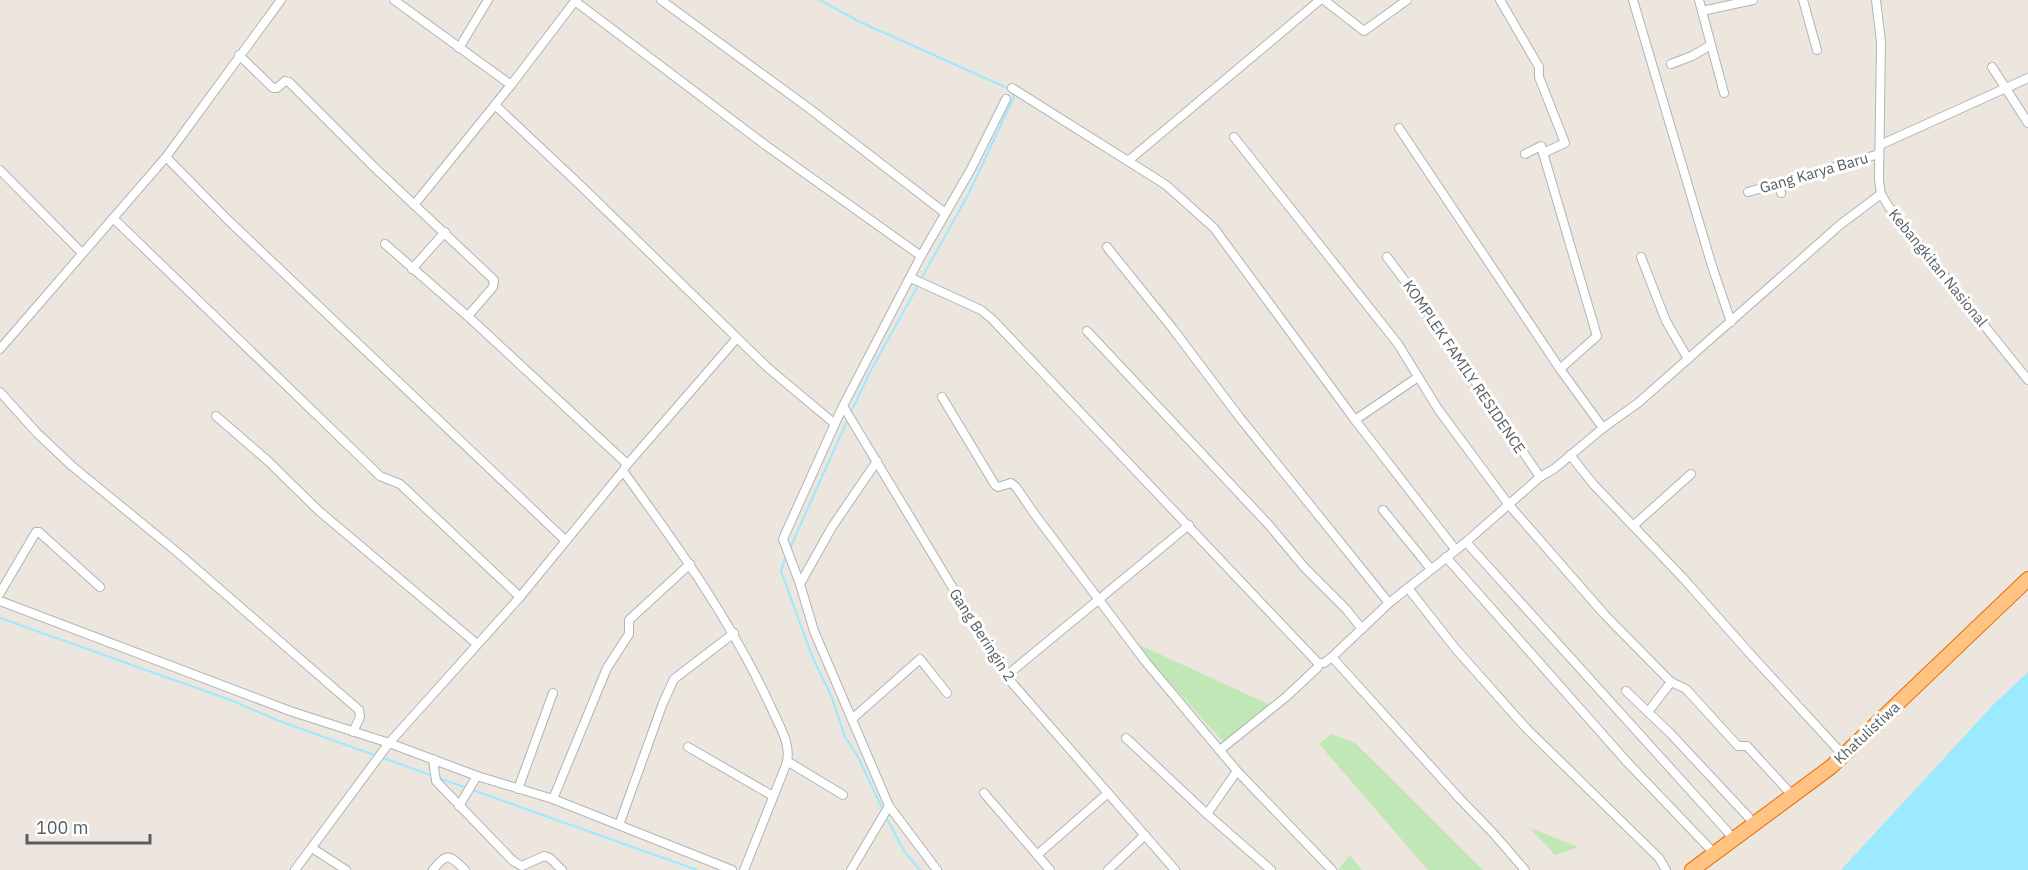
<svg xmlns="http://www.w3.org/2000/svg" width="2028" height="870" font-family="'IBM Plex Sans',sans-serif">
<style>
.green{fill:#c2e7b7}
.water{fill:#9beaff}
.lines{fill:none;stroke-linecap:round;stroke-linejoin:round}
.stream{stroke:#9beaff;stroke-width:2}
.street-casing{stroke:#afb4b8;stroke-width:10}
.highway-casing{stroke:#ea6c00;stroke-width:16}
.street{stroke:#fff;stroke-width:8}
.highway{stroke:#ffc382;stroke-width:14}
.labels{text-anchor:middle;stroke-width:6;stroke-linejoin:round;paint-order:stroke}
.street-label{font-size:15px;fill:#575e61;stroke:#fff}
</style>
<rect width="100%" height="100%" fill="#ece6de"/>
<g class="green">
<polygon points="1133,642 1277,708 1228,747"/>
<polygon points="1331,734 1355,743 1483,870 1428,870 1319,744"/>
<polygon points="1530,828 1578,847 1555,855"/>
<polygon points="1350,855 1362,870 1338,870"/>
</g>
<polygon class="water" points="2028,672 2028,870 1841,870 1994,704"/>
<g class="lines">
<g class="stream">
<polyline points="820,0 858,21 1005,87 1012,92 1014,97 968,195 921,279"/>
<polyline points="850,414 871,370 919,284"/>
<polyline points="790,548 848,419"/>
<polyline points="786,556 781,571 812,656 832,698 845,737 857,755 883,810"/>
<polyline points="0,618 233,701 279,721 697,870"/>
<polyline points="885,815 904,851 920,870"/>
</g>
<g class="street-casing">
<g id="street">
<polyline points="394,0 511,85"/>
<polyline points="661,0 810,109 945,213"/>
<polyline points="1324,0 1364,31 1407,0"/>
<polyline points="1500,0 1539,67 1539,77 1565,143 1543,153"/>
<polyline points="1633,0 1712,266 1731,322"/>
<polyline points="1699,0 1724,93"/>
<polyline points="1803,0 1817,50"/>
<polyline points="1876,0 1881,42 1879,180 1881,194 1889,207 2028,380"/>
<polyline points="1702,11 1753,0"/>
<polyline points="459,48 488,0"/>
<polyline points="239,55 273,88 277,88 285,81 289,82 373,166 492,278 494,280 493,287 468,316"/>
<polyline points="1671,64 1692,56 1711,45"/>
<polyline points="1992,67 2028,123"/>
<polyline points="1012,88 1166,185 1214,228 1355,420 1455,549"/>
<polyline points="495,105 580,185 768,368 835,424"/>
<polyline points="1399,128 1560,369"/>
<polyline points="1234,137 1398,344 1438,409 1509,505 1605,615 1671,682 1686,689 1738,746 1747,746 1792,795"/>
<polyline points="1880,145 2028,78"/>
<polyline points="1525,154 1541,146 1597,336 1560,369 1603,428"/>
<polyline points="166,157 228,220 565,540"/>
<polyline points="1128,161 1320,0"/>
<polyline points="0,170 82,253"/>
<polyline points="1779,184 1781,193"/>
<polyline points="1748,192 1879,154"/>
<polyline points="414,205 511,85 575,1 764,144 921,256"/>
<polyline points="113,218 380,476 400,484 520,597"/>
<polyline points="385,244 472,320 626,463"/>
<polyline points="1107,247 1173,329 1240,418 1389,603"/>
<polyline points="1387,257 1426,309 1540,477"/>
<polyline points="1641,257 1666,321 1688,359"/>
<polyline points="412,269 445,232"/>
<polyline points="911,278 981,310 992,319 1318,663"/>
<polyline points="1087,331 1268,524 1305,568 1346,609 1362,629"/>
<polyline points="0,349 166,157 281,0"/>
<polyline points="0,392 37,433 72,466 177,552 359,710 360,717 353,732"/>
<polyline points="942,397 995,485 998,487 1011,483 1016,487 1033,512 1145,661 1237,771 1332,870"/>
<polyline points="843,406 1006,676 1175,870"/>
<polyline points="216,416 268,461 319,511 477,644"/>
<polyline points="1355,420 1418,377"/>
<polyline points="1570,455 1594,485 1683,578 1752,656 1844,756"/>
<polyline points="625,467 737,338"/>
<polyline points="1383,510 1431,569"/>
<polyline points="1633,526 1691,474"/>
<polyline points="1466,542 1727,831 1732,839"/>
<polyline points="1446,557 1627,762 1714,853"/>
<polyline points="800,584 832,527 877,461"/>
<polyline points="1408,588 1455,648 1526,728 1659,858 1666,870"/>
<polyline points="0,593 36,532 39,532 100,587"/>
<polyline points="0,601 290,711 389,743 477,776 553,799 732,870"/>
<polyline points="1332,657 1460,799 1493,833 1525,870"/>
<polyline points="1006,676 1189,525"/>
<polyline points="1626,691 1670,733 1754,823"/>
<polyline points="1648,712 1671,682"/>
<polyline points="852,719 920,659 947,693"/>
<polyline points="1126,738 1207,814 1271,870"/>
<polyline points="688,747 773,796"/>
<polyline points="1220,750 1286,697 1318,667 1318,663 1324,663 1332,657 1389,603 1466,542 1540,477 1554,469 1603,428 1638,403 1841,224 1881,194"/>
<polyline points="433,759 436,781 513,861 522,866 544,856 550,858 562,870"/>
<polyline points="787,761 843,795"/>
<polyline points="518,789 553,693"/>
<polyline points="984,793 1050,870"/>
<polyline points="553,799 607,668 629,634 629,620 690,564"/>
<polyline points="459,806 477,776"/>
<polyline points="889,806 814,631 800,584 783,539 843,406 921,256 971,169 1006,99"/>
<polyline points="1207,814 1237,771"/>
<polyline points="619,825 663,703 674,679 734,633"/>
<polyline points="312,848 346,870"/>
<polyline points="1037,855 1108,793"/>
<path d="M295 870 389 743 520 597 623 471C679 548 730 619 770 705 778 724 793 745 786 765L744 870"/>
<path d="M433 870C447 852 449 855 465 870"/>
<polyline points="851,870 889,806 937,870"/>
<polyline points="1108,870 1145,835"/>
</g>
</g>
<g class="highway-casing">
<polyline id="highway" points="1692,870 1831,767 2028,579"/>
</g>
<use href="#street" class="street"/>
<use href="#highway" class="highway"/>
</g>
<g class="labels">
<g class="street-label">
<text transform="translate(1814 173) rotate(-16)" y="5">Gang Karya Baru</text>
<text transform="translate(1938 268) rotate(51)" y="5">Kebangkitan Nasional</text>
<text transform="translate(1464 367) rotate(56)" y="5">KOMPLEK FAMILY RESIDENCE</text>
<text transform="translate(982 635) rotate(57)" y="5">Gang Beringin 2</text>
<text transform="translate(1867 733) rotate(-43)" y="5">Khatulistiwa</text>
</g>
</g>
<path d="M27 834v9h123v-9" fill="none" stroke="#575e61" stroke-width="3"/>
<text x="36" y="834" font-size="18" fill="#575e61" stroke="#ffffff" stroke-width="4.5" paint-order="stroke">100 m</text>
</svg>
